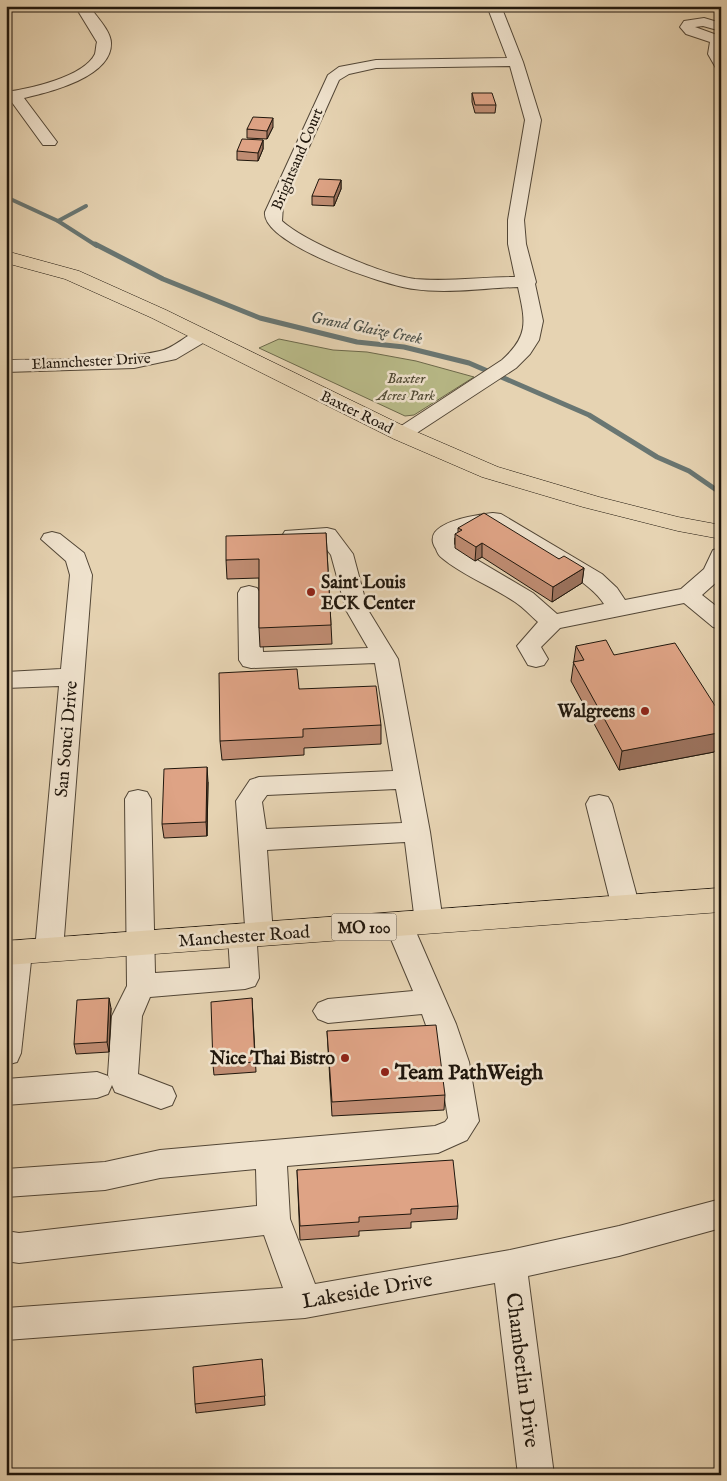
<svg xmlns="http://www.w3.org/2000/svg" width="727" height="1481" font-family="'IM FELL English',serif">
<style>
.green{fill:#b9bb89;stroke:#6c694b}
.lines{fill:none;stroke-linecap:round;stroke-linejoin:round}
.stream-far1{stroke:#697672;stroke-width:4}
.stream{stroke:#697672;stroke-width:5}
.minor-casing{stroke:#524636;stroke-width:2}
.major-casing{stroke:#20170d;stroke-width:1}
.highway-casing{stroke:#20170d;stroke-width:1}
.minor{fill:#efe2cd;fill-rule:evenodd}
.major{fill:#e6d3b2;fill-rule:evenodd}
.highway{fill:#e6d3b2;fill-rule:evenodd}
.wall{fill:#bf8c72;stroke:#20170d}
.shaded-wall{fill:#9b725d;stroke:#20170d}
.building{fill:#dea385;stroke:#20170d}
.poi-dot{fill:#8f2418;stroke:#efe2cd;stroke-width:2}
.labels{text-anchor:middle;stroke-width:5;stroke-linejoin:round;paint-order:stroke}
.far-street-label{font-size:15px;fill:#20170d;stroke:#efe2cd}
.far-park-label{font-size:15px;font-style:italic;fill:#4e4832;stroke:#efe2cd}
.far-water-label{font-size:16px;font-style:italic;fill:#4a4f48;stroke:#efe2cd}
.shield{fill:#efe2cd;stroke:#5e5447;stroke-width:1}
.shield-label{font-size:16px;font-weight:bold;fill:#20170d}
.poi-label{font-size:18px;font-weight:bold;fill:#20170d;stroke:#efe2cd;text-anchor:end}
.street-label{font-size:18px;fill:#20170d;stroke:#efe2cd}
.near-poi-label{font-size:21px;font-weight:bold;fill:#20170d;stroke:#efe2cd;text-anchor:start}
.near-street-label{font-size:21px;fill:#20170d;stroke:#efe2cd}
</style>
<rect width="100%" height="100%" fill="#e6d3b2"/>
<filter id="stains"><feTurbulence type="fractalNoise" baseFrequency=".004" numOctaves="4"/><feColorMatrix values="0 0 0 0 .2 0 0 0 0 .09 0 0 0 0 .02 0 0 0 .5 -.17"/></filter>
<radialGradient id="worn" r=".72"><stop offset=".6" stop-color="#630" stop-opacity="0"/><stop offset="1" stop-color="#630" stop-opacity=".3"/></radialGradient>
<polygon class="green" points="279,339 333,350 367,352 416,361 474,377 414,415 405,416 259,348"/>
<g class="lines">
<g class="stream-far1">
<polyline points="6,197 58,221 97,246"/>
<polyline points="58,221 86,206"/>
</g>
<polyline class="stream" points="95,244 163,279 260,318 357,342 404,347 469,363 589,415 657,457 689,471 715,489 721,490"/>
<g class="minor-casing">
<g id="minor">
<path d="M75 6H89C96 16 111 31 111 43 112 77 50 92 24 98L57 142 55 145H43L11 101H6V92C29 89 84 77 95 54 96 50 96 45 97 42Z"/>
<path d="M487 6H501L523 62 541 120 524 220 526 244 536 282 535 284 543 321 539 340 530 354 516 368 409 438 402 440 395 438 392 434 395 430 502 360C530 335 525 320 518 287 484 288 448 294 414 289 386 286 261 244 265 212L328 75 339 67 376 60 507 58ZM510 66 525 120 508 220V244L515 277C482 277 448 282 415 279 384 275 305 242 282 221L283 205 339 80 349 74 376 68Z"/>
<polygon points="704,18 721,23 721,31 703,26 695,27 717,35 721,34 721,69 716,68 708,54 710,42 686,34 680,27 684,21"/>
<path d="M201 330 208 332 210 336 208 340 176 359 134 368 6 372V360C57 359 111 362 160 351 175 348 186 334 201 330Z"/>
<path d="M493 513 501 514 602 574 617 588 625 600 681 589 704 569 713 550 721 548V578L702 595 721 610V629L713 627 684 603 560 628 541 647 548 659 544 665 536 667 528 665 517 646 538 622C531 616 524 608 515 602 493 587 462 575 442 558 439 556 437 552 436 549 418 522 477 515 493 513ZM489 526C518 543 589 578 604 604L557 614 533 593 457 548 454 544V538L471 529Z"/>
<path d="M327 528 335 530 353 554 368 610 398 659 430 832 443 922 439 930 429 933 419 930 415 922 405 842 267 850 273 935 269 943 257 945 259 978 255 986 245 989 150 997 142 1016 138 1074 172 1087 176 1096 172 1105 161 1109 115 1092 112 1085 108 1094 97 1098 6 1105V1079L97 1072 108 1076 110 1080 108 1075 112 1016 127 986 125 799 129 792 138 790 147 792 151 799 155 973 230 968 228 936 232 928 245 926 236 801 250 780 259 777 393 771 375 663 251 668 243 666 239 660 238 593 241 588 249 586 257 588 260 593 263 652 368 648 346 610 331 555 321 542 293 543 285 541 282 536 285 531ZM396 789 402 823 266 829 262 802 267 795Z"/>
<polygon points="52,532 60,534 84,553 92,575 63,950 59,958 49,961 39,958 35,950 59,686 6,688 6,672 61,669 70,575 66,561 41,539 44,534"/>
<polygon points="599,795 608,797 612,804 640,908 636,915 626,919 616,915 612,908 586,804 590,797"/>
<polygon points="399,914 409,917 413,925 456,1024 469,1062 479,1121 467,1140 438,1153 287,1166 290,1219 315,1284 510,1250 619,1226 721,1199 721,1228 619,1256 528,1276 554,1475 518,1475 495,1283 305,1318 6,1340 6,1308 283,1288 264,1235 19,1263 6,1261 6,1231 19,1233 257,1206 256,1169 160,1178 105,1190 6,1197 6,1169 105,1162 160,1150 435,1126 445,1122 448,1118 439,1062 422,1014 328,1023 318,1019 313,1011 318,1003 328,999 413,991 385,925 389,917"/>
<polygon points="18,941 28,944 32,952 21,1053 17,1062 6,1065 6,947 8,944"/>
</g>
</g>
<g class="major-casing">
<polygon id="major" points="6,251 79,271 166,310 410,429 498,467 599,497 678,517 721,525 721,539 678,531 583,507 482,477 394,439 152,318 65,279 6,263"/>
</g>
<g class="highway-casing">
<polygon id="highway" points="721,888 721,912 6,965 6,941"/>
</g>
<use href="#minor" class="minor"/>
<use href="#major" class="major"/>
<use href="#highway" class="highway"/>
</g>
<g class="wall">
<polygon points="472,93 496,105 495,113 475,113 472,102"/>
<polygon points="273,127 267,139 247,138 247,129"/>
<polygon points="263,140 263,149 258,161 237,160 237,151"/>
<polygon points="341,180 341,189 334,206 312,205 312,196"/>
<polygon points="458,528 559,559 584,568 582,583 552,602 482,557 475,561 455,548 455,534 458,533"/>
<polygon points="326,533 331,625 332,644 260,647 259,628 259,578 227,579 226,560"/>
<polygon points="576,646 614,655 721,715 721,743 714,752 619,770 571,681"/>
<polygon points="299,689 381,725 381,744 304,748 304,755 222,760 220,741"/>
<polygon points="208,782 207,836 164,838 162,824"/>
<polygon points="252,998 256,1072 214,1075 213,1065"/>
<polygon points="111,1008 109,1052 76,1054 74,1044"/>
<polygon points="327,1031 445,1095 444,1110 332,1116"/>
<polygon points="297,1170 458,1206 457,1219 411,1222 411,1228 359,1231 359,1236 300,1240"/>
<polygon points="262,1359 265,1405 196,1413 195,1404"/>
</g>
<g class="shaded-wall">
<polygon points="273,118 273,127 267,139 267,131"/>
<polygon points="263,140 263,149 258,161 258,153"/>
<polygon points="341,180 341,189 334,206 334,197"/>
<polygon points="482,543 482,557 475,561 476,547"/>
<polygon points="584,568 582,583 552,602 553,587"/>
<polygon points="721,730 721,743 714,752 619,770 622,751"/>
<polygon points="207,767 208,782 207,836 206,822"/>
<polygon points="109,998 111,1008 109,1052 107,1042"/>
</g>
<g class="building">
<polygon points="472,93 492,93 496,105 475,105"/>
<polygon points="253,117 273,118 267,131 247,129"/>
<polygon points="242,139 263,140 258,153 237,151"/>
<polygon points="319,179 341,180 334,197 312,196"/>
<polygon points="484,513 559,559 564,556 584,568 553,587 482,543 476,547 455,534 462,530 458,528"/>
<polygon points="326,533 331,625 259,628 259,559 226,560 226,536"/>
<polygon points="606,640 614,655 675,643 721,715 721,730 718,733 622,751 573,662 584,660 576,646"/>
<polygon points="297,669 299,689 376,686 381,725 303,729 303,737 220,741 219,673"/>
<polygon points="207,767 206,822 162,824 164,769"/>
<polygon points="109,998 107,1042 74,1044 77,1000"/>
<polygon points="252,998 255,1062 213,1065 211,1002"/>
<polygon points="436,1025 445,1095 332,1102 327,1031"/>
<polygon points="453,1160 458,1206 411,1209 411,1214 359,1217 359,1222 300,1226 297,1170"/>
<polygon points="262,1359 265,1396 195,1404 193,1367"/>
</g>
<g class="poi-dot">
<circle cx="311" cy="592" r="5"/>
<circle cx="645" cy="711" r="5"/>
<circle cx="345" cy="1058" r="5"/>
<circle cx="385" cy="1072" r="5"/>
</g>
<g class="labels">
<g class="far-street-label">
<text transform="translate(297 159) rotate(-67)" y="5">Brightsand Court</text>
<text transform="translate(91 361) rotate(-3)" y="5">Elannchester Drive</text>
<text transform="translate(357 412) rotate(26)" y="5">Baxter Road</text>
</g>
<g class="far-park-label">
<text x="406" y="383">Baxter<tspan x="406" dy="17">Acres Park</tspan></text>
</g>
<g class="far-water-label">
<text transform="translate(367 327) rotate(11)" y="6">Grand Glaize Creek</text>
</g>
<rect class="shield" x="331.5" y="913.5" width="65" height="27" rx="4"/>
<g class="shield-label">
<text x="364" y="933">MO 100</text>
</g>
<g class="poi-label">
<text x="321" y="588" text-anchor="start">Saint Louis<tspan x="321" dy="21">ECK Center</tspan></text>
<text x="635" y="717">Walgreens</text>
<text x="335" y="1064">Nice Thai Bistro</text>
</g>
<g class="street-label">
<text transform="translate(66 739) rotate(-85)" y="6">San Souci Drive</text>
<text transform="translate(244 936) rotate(-4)" y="6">Manchester Road</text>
</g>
<g class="near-poi-label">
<text x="395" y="1079">Team PathWeigh</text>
</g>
<g class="near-street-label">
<text transform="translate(367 1290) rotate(-10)" y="7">Lakeside Drive</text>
<text transform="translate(523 1370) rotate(83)" y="7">Chamberlin Drive</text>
</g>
</g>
<rect width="727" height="1481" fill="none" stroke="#e6d3b2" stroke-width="25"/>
<rect x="8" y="8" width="712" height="1466" fill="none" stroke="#20170d" stroke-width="2.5"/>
<rect x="12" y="12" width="702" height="1456" fill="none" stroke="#20170d"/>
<rect width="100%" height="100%" filter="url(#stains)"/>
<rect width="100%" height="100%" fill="url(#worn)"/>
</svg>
